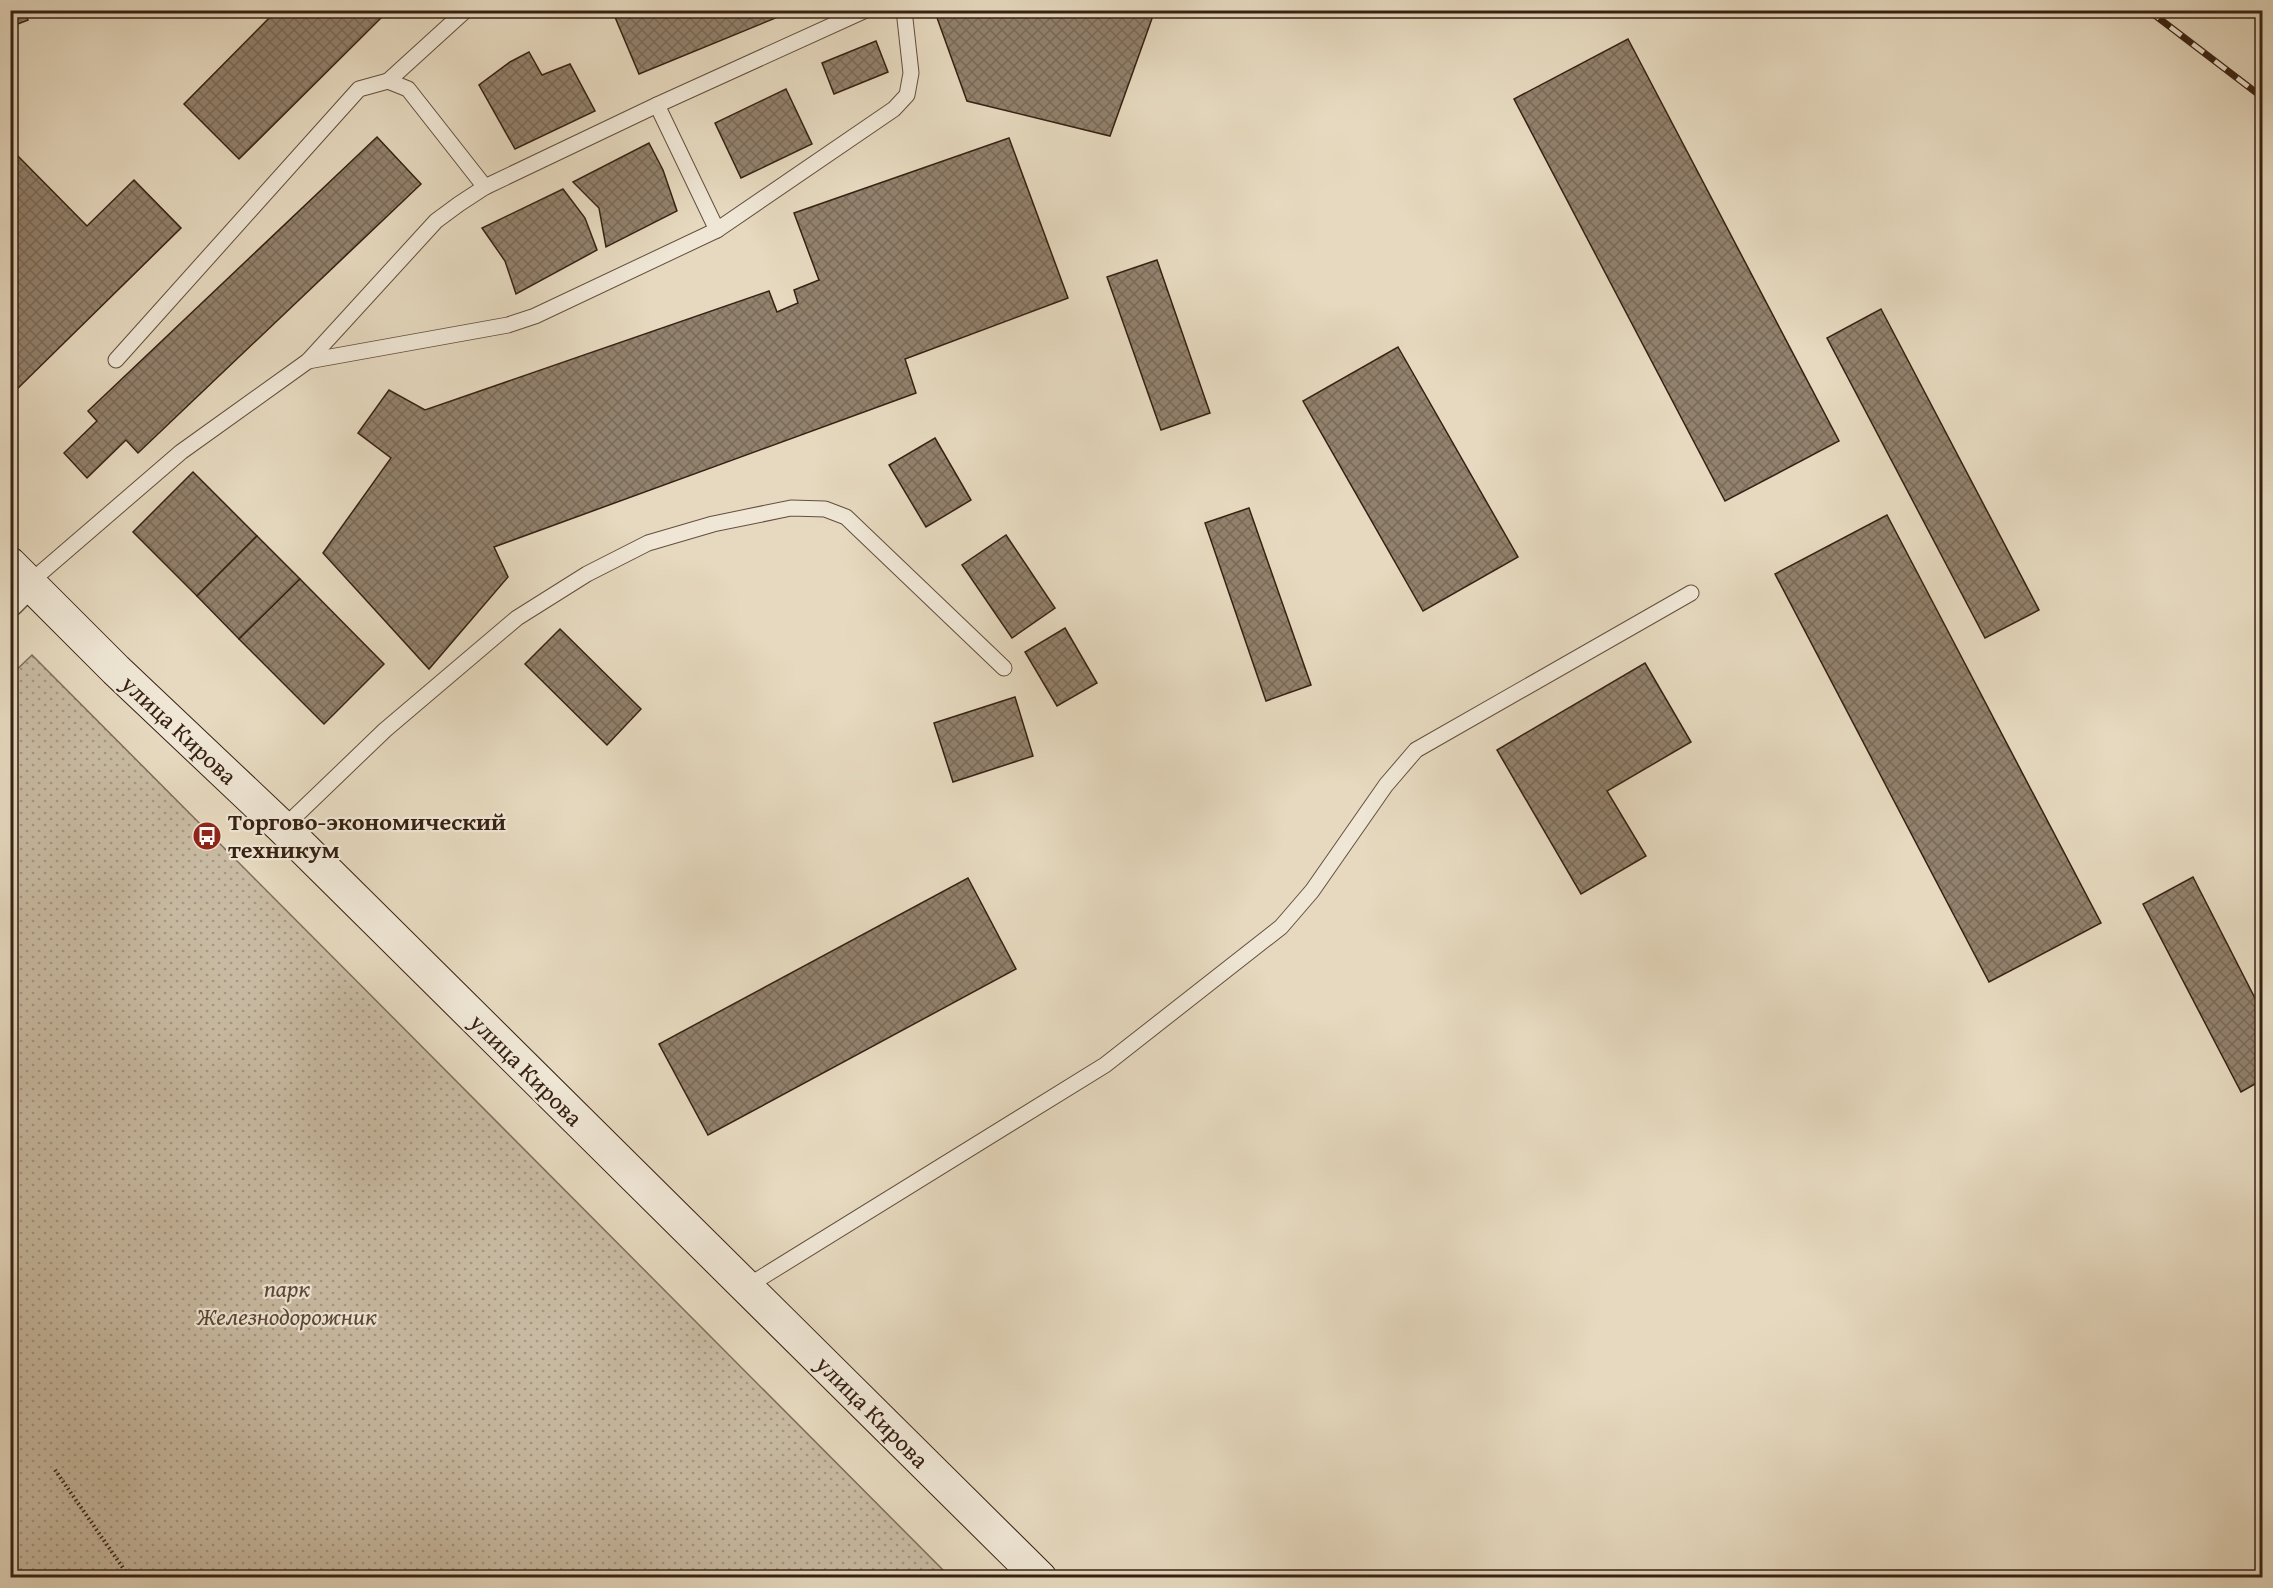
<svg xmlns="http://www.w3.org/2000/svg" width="2273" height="1588" font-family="'Gentium Book Plus',serif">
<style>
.park{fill:url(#park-dots);stroke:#806e5a;stroke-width:1.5}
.building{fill:url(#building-cross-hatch);stroke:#372113;stroke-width:1.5}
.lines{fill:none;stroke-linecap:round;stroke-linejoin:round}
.service-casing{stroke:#634f3e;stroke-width:17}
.minor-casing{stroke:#634f3e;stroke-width:31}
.secondary-casing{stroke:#372113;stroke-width:35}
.path{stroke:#372113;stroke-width:4;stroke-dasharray:1.5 3;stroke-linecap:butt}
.service{stroke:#efe6d5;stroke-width:15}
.minor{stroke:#efe6d5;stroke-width:28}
.secondary{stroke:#efe6d5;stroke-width:33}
.rail-casing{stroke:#372113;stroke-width:7}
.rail{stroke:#efe6d5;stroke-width:4.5;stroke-dasharray:14;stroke-linecap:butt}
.labels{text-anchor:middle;stroke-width:4.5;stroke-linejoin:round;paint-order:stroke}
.street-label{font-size:24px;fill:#372113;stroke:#efe6d5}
.poi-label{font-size:24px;font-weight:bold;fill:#372113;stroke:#efe6d5;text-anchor:start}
.park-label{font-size:24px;font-style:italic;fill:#5b4737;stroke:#efe6d5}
</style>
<defs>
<pattern id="park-dots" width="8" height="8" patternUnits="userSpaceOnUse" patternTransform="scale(1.5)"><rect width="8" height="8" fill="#c8baa2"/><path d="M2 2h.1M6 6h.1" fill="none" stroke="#a39783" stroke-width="1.8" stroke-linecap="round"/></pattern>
<pattern id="building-cross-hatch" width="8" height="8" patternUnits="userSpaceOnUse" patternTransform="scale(1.5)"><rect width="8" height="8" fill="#92816c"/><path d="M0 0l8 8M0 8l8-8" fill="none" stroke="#786958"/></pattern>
</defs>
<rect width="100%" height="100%" fill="#e6d9bf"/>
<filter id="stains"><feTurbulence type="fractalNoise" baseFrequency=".00333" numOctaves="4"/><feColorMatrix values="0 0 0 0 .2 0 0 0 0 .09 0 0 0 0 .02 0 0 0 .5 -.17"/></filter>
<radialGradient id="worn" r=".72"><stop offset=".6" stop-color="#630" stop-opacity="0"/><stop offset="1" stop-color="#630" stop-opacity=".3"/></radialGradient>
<polygon class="park" points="32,655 950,1577 11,1577 10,676"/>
<g class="building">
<polygon points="10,10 24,10 28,20 10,27"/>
<polygon points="277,10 389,10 239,159 184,104"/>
<polygon points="612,10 795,10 639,74"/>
<polygon points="948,10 1155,10 1110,136 967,101 936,15"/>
<polygon points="1628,39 1839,441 1725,501 1514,99"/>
<polygon points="876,41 888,72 834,94 822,63"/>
<polygon points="529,52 542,75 570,64 595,111 515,149 479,85 510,62"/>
<polygon points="786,89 812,144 741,178 715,123"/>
<polygon points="377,137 421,184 138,453 126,440 87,478 64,453 97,421 88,411"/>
<polygon points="1009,138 1068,298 905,359 916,393 494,547 508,577 429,669 323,553 391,458 358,433 389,390 425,410 769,291 777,312 798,303 794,290 819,280 794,213"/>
<polygon points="649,143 663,170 677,211 606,247 599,208 573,182"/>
<polygon points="10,148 87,226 134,180 181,228 10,396"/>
<polygon points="563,189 585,218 597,250 516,294 505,261 482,228"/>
<polygon points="1157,260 1210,413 1161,430 1107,277"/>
<polygon points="1881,309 2039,610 1985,638 1827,338"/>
<polygon points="1398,347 1518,557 1423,611 1303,401"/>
<polygon points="935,438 971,500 926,527 889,465"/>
<polygon points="193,472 257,536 197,596 133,532"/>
<polygon points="1249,508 1311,685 1266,701 1205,523"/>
<polygon points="1887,515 2101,923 1989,982 1775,574"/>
<polygon points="1006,535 1055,608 1012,638 962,565"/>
<polygon points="257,536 300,579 239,639 197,596"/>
<polygon points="300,579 384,664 324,724 239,639"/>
<polygon points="1065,628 1097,683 1057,706 1025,652"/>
<polygon points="560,629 641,709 607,745 525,664"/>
<polygon points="1645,663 1691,742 1607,791 1646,856 1581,894 1497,750"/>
<polygon points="1015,697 1033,756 953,782 934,723"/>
<polygon points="2193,877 2262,1012 2262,1080 2241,1092 2143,904"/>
<polygon points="968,878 1016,969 708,1135 659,1044"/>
</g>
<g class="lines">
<g class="service-casing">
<g id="service">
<polyline points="388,81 466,10"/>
<polyline points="657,105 717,230"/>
<polyline points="116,360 359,89 388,81 408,89 485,187"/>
<polyline points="308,361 508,325 535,316 717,230 894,109 907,95 911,73 904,10"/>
<polyline points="29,583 181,452 308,361 436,221 459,204 485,187 657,105 866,10"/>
<polyline points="283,828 385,730 517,618 587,574 648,543 713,524 791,508 825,509 846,517 1004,668"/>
<polyline points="746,1287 1105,1065 1281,927 1312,891 1386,785 1416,750 1691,593"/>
</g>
</g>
<g class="minor-casing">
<polyline id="minor" points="10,602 29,583"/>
</g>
<g class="secondary-casing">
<polyline id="secondary" points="10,564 116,670 283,828 1040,1578"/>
</g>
<polyline class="path" points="55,1470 130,1578"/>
<use href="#service" class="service"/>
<use href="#minor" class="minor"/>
<use href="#secondary" class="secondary"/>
<g class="rail-casing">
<polyline id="rail" points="2148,10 2262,97"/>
</g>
<use href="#rail" class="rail"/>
</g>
<defs>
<g id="bus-disc" transform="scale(1.5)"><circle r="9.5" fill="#8f2418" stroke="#efe6d5"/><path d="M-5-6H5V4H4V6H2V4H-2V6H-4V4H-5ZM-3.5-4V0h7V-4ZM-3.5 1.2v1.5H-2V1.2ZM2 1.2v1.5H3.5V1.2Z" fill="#fff"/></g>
</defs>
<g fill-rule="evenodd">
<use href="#bus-disc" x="207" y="836"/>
</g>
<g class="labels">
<g class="street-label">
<text transform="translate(179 730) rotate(43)" y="8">улица Кирова</text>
<text transform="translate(526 1070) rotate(45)" y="8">улица Кирова</text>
<text transform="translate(872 1412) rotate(45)" y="8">улица Кирова</text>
</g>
<g class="poi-label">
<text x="228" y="830">Торгово-экономический<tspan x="228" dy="28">техникум</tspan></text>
</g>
<g class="park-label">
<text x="287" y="1297">парк<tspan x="287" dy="28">Железнодорожник</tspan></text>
</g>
</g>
<rect width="2273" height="1588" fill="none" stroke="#e6d9bf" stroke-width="36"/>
<rect x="12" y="12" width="2249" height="1564" fill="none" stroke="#372113" stroke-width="3"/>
<rect x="18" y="18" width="2237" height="1552" fill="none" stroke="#372113" stroke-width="1.5"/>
<rect width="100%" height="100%" filter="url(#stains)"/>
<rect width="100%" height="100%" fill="url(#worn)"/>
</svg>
